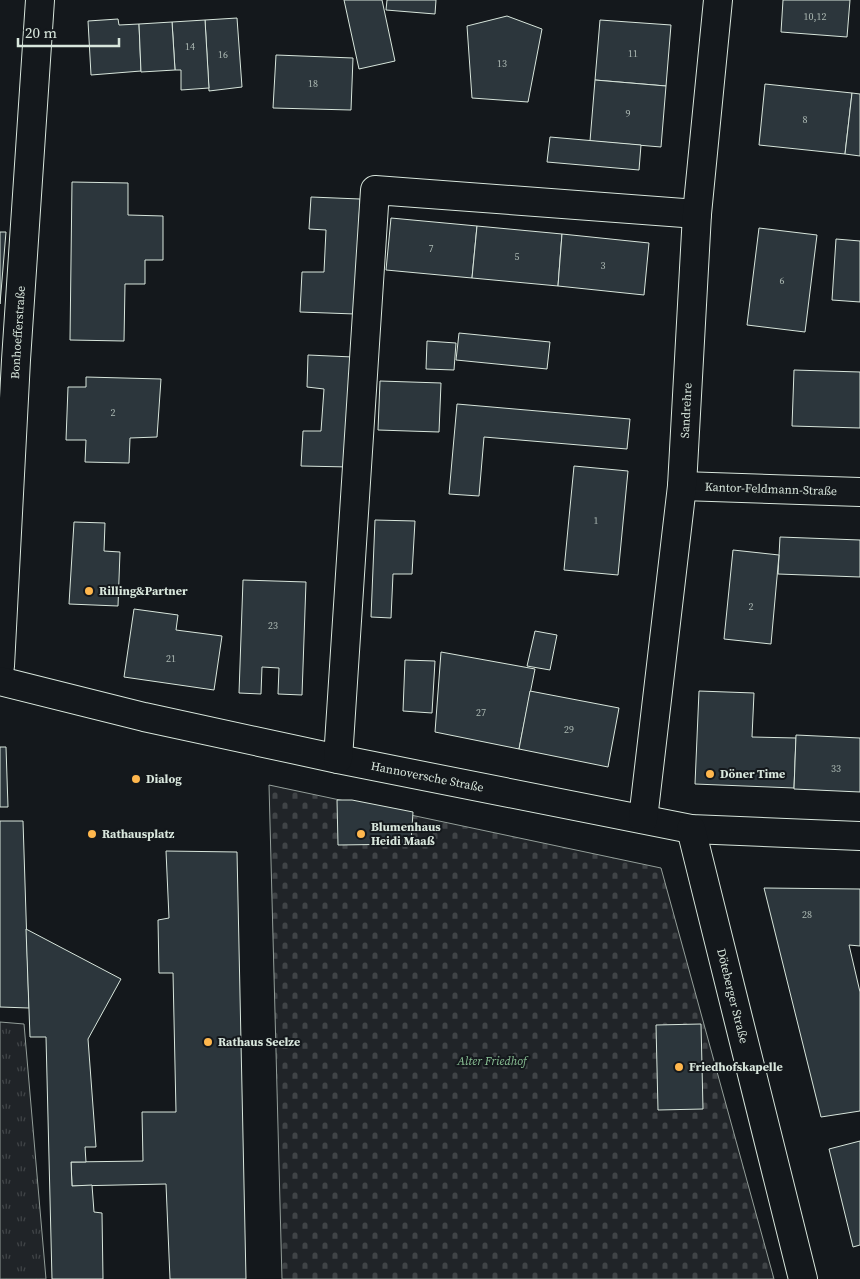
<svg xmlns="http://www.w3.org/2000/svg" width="860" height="1279" font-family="'Source Serif 4',serif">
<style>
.grass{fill:url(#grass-tufts);stroke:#939e99}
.cemetery{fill:url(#cemetery-stones);stroke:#939e99}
.building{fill:#2c363c;stroke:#d8e6dc}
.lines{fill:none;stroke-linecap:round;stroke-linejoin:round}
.minor-casing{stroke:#d8e6dc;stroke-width:30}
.minor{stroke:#14181c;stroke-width:28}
.poi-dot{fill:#ffb74d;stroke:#14181c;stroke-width:2}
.labels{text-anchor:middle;stroke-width:4;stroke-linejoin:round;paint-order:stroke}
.number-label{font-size:10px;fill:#adbab4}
.street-label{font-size:12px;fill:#d8e6dc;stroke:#14181c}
.poi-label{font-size:12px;font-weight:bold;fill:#d8e6dc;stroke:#14181c;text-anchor:start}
.park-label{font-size:12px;font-style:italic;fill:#8ac095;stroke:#14181c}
</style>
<defs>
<pattern id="grass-tufts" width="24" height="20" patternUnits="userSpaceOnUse" patternTransform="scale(1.25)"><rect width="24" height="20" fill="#202428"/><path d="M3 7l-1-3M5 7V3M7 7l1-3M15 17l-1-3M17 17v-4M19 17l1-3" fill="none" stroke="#404447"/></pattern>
<pattern id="cemetery-stones" width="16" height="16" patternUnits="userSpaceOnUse" patternTransform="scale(1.25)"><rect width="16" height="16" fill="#202428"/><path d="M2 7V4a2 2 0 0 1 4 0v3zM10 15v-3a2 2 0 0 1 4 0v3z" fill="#404447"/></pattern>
</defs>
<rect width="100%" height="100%" fill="#14181c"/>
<polygon class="grass" points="0,1022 24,1024 46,1279 0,1279"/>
<polygon class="cemetery" points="269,785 661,868 774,1279 282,1279"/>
<g class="building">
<polygon points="344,0 382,0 395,61 359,69"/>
<polygon points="387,0 436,0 435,14 386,10"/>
<polygon points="783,0 850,0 847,37 781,32"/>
<polygon points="507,16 542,29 528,102 472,98 467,26"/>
<polygon points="237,18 242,87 209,91 205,20"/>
<polygon points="118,19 119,25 139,24 141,71 91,75 88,21"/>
<polygon points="205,20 209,88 181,90 181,70 175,70 172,22"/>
<polygon points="600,20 671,25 666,86 595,80"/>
<polygon points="172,22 175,70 141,72 139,24"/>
<polygon points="276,55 353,58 351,110 273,108"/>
<polygon points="595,80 666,86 661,147 590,141"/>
<polygon points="765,84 852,93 845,154 759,145"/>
<polygon points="852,93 860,94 860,156 845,154"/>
<polygon points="550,137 641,145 639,170 547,162"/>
<polygon points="72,182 128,183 128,215 163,216 163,260 145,260 145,284 125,284 124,341 70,340"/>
<polygon points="311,197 360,199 355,314 300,312 302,272 324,272 326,230 309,229"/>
<polygon points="391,218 477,226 472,278 386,270"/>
<polygon points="477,226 562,234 558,286 472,278"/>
<polygon points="759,228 817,235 805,332 747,325"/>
<polygon points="0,232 6,232 0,304"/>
<polygon points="562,234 649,243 644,295 558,286"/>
<polygon points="836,239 860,241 860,302 832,300"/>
<polygon points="459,333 550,342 547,369 456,360"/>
<polygon points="427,341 456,343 454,370 426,369"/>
<polygon points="308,355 353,357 350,467 301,466 303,431 321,431 324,389 307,387"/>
<polygon points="794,370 860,372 860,428 792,426"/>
<polygon points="86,377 161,379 157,437 130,438 129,463 85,462 86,440 66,440 68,387 86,387"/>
<polygon points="380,381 441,383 439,432 378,430"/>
<polygon points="457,404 630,419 627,449 484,437 479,496 449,494"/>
<polygon points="574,466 628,471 618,575 564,570"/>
<polygon points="375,520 415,521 412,574 393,574 391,618 371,617"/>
<polygon points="74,522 105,523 104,551 120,552 118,606 69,604"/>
<polygon points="780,537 860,540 860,577 778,574"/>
<polygon points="733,550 779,555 771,644 724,639"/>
<polygon points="243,580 306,582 302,695 278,694 279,668 262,667 261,694 239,693"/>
<polygon points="134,609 178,615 176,630 222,636 214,690 124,677"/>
<polygon points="535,631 557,635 550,670 527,666"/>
<polygon points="441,652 535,669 519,749 435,732"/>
<polygon points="405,660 435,661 432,713 403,711"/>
<polygon points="530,691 619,708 608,767 519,749"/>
<polygon points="699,691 754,693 752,737 796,738 794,788 695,784"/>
<polygon points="796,735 860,738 860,792 794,789"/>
<polygon points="0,747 6,747 8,807 0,807"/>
<polygon points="337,800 352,800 413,812 411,844 338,845"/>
<polygon points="0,821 23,821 29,1008 0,1007"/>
<polygon points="166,851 237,852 246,1279 170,1279 166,1184 72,1186 71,1162 143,1161 142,1112 176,1112 173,973 159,973 158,920 169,918"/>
<polygon points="764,888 860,889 860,946 849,945 860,992 860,1111 821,1117"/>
<polygon points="26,929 121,979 88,1039 96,1147 85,1147 86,1162 71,1162 72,1186 92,1185 94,1212 102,1213 103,1279 52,1279 46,1037 30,1037"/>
<polygon points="701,1024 703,1109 658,1110 656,1025"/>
<polygon points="860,1141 860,1245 853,1247 829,1149"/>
</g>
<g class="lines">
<g class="minor-casing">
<g id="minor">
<path id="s1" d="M682 486 860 492"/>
<path id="s2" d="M0 666 16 360 40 0"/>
<path id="s3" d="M0 681 144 717 338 759 691 829 860 836"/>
<polyline points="338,759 375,190 697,214"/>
<path id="s4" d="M643 819 682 486 697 214 718 0"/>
<path id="s5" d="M691 829 803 1279"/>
</g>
</g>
<use href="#minor" class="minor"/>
</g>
<g class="poi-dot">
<circle cx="89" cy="591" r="5"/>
<circle cx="710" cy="774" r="5"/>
<circle cx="136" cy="779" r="5"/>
<circle cx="92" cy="834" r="5"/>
<circle cx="361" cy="834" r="5"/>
<circle cx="208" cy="1042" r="5"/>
<circle cx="679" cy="1067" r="5"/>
</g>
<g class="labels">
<g class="number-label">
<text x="815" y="20">10,12</text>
<text x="190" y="50">14</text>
<text x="633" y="57">11</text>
<text x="223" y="58">16</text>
<text x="502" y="67">13</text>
<text x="313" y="87">18</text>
<text x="628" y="117">9</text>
<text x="805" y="123">8</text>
<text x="431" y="252">7</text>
<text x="517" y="260">5</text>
<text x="603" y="269">3</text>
<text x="782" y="284">6</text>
<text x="113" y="416">2</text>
<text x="596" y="524">1</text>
<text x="751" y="610">2</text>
<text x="273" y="629">23</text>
<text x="171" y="662">21</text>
<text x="481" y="716">27</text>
<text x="569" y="733">29</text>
<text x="836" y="772">33</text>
<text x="807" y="918">28</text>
</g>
<g class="street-label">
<text dy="4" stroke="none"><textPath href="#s2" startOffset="334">Bonhoefferstraße</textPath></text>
<text dy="4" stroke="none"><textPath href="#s4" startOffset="411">Sandrehre</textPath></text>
<text dy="4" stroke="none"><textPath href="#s1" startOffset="89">Kantor-Feldmann-Straße</textPath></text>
<text dy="4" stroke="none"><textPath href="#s3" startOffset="438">Hannoversche Straße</textPath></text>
<text dy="4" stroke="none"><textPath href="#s5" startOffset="172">Döteberger Straße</textPath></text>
</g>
<g class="poi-label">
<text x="99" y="595">Rilling&amp;Partner</text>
<text x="720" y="778">Döner Time</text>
<text x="146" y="783">Dialog</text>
<text x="371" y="831">Blumenhaus<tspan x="371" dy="14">Heidi Maaß</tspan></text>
<text x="102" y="838">Rathausplatz</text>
<text x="218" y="1046">Rathaus Seelze</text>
<text x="689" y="1071">Friedhofskapelle</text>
</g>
<g class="park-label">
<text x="492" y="1065">Alter Friedhof</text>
</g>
</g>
<path d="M18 38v8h101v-8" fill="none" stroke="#d8e6dc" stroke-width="2.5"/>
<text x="25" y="38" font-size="15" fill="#d8e6dc" stroke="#14181c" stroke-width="4" paint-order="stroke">20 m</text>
</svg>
